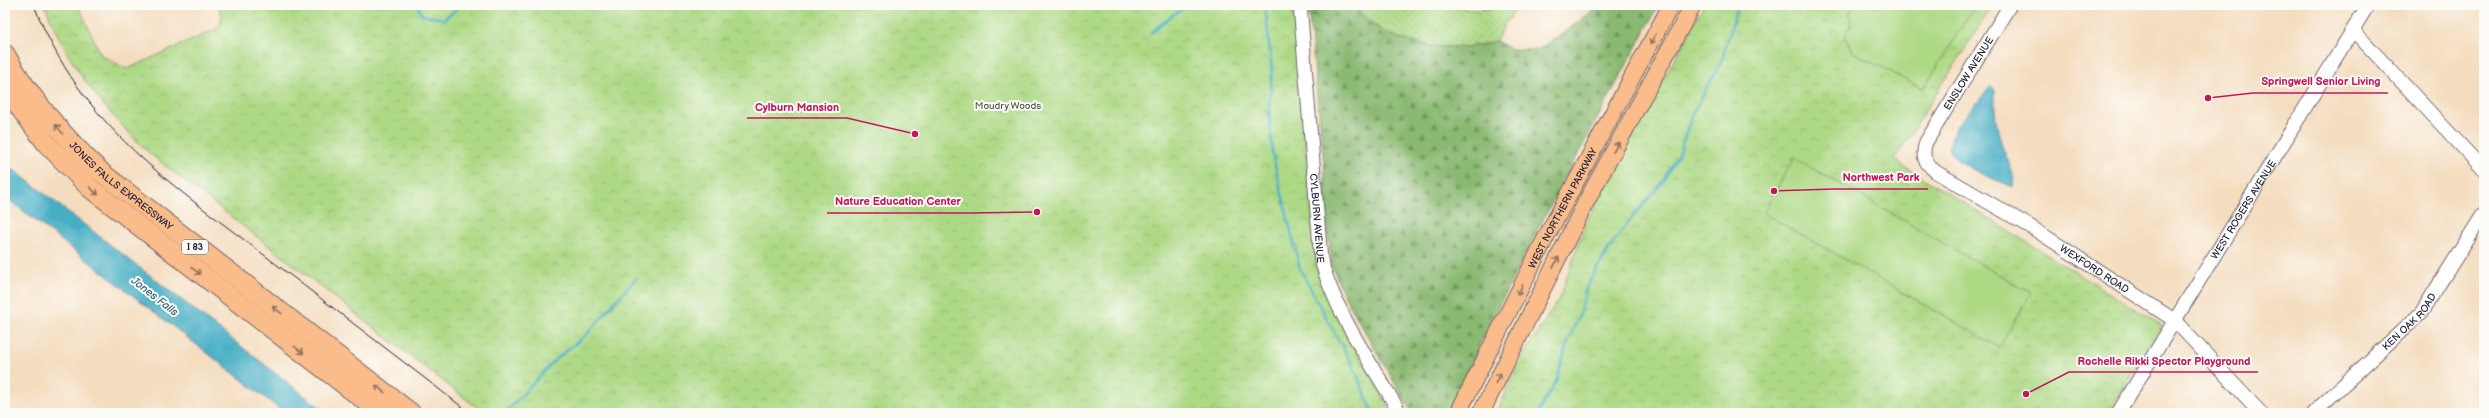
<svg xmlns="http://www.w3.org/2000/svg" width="2489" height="418" font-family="'Balsamiq Sans',sans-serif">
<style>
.grass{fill:url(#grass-dots);stroke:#687e60}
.forest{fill:url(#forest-firs);stroke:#566e56}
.park{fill:url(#park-crowns);stroke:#687e60}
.pitch{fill:#add985;stroke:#687e60}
.water{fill:#46afc5;stroke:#346880}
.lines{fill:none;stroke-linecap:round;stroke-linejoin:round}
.stream{stroke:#46afc5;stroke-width:2.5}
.minor-casing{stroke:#6c6369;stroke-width:15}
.major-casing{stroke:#6c6369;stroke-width:18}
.highway-casing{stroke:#6c6369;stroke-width:21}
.minor{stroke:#fff;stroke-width:13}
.major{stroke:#f9bc8a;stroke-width:16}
.highway{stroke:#f9bc8a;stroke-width:19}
.tram{stroke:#22223b;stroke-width:1}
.oneway{stroke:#8e6f62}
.labels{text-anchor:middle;stroke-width:4;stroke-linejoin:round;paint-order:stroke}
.shield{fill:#fdfcf7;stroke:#646373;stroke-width:1}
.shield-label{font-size:9px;font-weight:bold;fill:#22223b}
.street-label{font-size:10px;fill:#22223b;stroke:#fdfcf7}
.park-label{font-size:10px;fill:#4c5951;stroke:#fdfcf7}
.water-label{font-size:11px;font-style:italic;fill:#326179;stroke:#fdfcf7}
.leader{fill:none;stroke:#c2185b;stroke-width:1.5}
.callout-dot{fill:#c2185b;stroke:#fdfcf7;stroke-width:1.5}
.callout-label{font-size:11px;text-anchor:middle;font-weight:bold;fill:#c2185b;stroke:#fdfcf7;stroke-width:4;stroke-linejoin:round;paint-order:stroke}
</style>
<defs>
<pattern id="grass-dots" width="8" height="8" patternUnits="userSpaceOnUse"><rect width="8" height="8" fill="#add985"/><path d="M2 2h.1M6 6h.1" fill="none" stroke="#95ba74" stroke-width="1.8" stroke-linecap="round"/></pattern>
<pattern id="forest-firs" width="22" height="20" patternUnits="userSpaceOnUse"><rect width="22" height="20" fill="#8ab972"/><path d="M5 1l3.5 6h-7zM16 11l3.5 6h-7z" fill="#70965f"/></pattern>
<pattern id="park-crowns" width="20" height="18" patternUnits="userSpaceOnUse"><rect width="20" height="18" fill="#add985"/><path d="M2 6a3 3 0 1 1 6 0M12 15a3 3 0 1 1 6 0" fill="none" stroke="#95ba74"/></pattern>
</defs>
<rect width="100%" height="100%" fill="#fdfcf7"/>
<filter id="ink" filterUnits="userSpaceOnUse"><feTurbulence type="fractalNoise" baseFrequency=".025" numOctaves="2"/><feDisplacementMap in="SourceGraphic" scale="8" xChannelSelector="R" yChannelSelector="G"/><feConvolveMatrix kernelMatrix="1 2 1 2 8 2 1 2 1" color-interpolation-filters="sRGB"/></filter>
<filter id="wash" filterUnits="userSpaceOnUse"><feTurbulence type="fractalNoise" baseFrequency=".012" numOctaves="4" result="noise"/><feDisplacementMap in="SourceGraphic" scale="16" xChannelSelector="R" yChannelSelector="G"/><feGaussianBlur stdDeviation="0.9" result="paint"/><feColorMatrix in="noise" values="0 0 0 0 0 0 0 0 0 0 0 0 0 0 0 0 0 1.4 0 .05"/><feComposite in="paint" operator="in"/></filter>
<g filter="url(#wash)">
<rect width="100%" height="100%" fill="#f4ddbf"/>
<path class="grass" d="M1355 5H1453L1471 10 1507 7 1515 11 1504 25 1496 41C1454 55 1379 46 1355 5Z"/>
<path class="forest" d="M1308 5H1355C1379 46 1454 55 1496 41L1511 49 1537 50 1561 35 1600 5H1659C1586 140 1511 273 1448 413H1412L1344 295 1333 268 1327 229 1324 163Z"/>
<g class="park">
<path d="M45 5H78L101 55 127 69 219 28 222 16 218 5H1293L1316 266 1330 303 1392 413H484L149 153C103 108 68 67 45 5Z"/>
<polygon points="1704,5 1993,5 1894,160 2161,325 2108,413 1497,413 1521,358 1560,297 1586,222"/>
</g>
<g class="pitch">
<polygon points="1854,5 1975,5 1923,89 1853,52 1845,37 1851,24 1850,11"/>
<polygon points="1794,158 2031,293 1999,347 1763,213"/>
</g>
<g class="water">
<path d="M1991 86 1995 90C1994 109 1996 127 2002 145 2005 157 2017 174 2013 187 1995 179 1955 167 1949 147L1955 128Z"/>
<polygon points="5,163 327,413 285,413 5,197"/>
</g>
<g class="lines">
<g class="stream">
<polyline points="417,5 422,15 444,19 459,7 459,5"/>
<polyline points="550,5 561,5"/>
<polyline points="581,5 590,9 607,5"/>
<polyline points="1265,5 1272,70 1269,113 1273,157 1300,269 1354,368 1373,413"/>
<path d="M1151 33C1165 21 1177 8 1196 5"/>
<polyline points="505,413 555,360 587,334 636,278"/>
<polyline points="1538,413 1556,381 1568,341 1579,316 1587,286 1608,250 1634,215 1660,185 1678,155 1693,113 1721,62 1738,5"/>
</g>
</g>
</g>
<g filter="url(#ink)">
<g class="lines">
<g class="minor-casing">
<g id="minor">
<path id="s1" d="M1300 5 1321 260C1336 315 1372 364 1400 413"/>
<path id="s2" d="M2010 5 1926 142C1921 156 1925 163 1936 172L2031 227 2174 320 2261 413"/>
<polyline points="2353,30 2484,170"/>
<path id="s3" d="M2118 413 2368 5"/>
<path id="s4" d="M2313 413 2421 313 2484 213"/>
</g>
</g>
<g class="major-casing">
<g id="major">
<path id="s5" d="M1458 413 1544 241 1671 5"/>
<polyline points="1481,413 1586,202 1693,5"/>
</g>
</g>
<g class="highway-casing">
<g id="highway">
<path id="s6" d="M5 54C30 99 65 138 102 173L411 413"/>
<polyline points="5,88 46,143 90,188 381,413"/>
</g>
</g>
<use href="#minor" class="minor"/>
<use href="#major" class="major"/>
<use href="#highway" class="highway"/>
<path class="tram" d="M34 5C81 127 173 185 272 261 338 312 404 362 470 413"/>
</g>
<defs><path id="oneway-shaft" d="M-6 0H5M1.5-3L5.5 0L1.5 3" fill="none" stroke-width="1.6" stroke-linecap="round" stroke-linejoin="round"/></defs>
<g class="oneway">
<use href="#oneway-shaft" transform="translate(1653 39) rotate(118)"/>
<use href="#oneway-shaft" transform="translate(59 129) rotate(-131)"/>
<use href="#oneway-shaft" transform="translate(1616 147) rotate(-61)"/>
<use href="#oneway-shaft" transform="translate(94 191) rotate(41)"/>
<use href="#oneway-shaft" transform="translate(1556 262) rotate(-63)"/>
<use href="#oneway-shaft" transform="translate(196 271) rotate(37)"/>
<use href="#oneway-shaft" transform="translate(1520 290) rotate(116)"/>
<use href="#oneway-shaft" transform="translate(277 310) rotate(-142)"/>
<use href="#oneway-shaft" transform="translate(299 350) rotate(38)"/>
<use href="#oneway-shaft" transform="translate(1498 378) rotate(-63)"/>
<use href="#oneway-shaft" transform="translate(380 389) rotate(-142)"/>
</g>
</g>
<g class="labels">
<rect class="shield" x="182" y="240" width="26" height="14" rx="3"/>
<g class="shield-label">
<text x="195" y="250">I 83</text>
</g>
<g class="street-label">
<text transform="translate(1968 73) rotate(-58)" y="4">ENSLOW AVENUE</text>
<text dy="4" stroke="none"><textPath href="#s6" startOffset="177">JONES FALLS EXPRESSWAY</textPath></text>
<text dy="4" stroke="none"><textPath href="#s5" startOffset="230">WEST NORTHERN PARKWAY</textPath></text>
<text dy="4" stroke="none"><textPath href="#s3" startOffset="239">WEST ROGERS AVENUE</textPath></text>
<text dy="4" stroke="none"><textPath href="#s1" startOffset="214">CYLBURN AVENUE</textPath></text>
<text dy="4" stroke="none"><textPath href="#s2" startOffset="381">WEXFORD ROAD</textPath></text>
<text dy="4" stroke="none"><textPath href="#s4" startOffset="133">KEN OAK ROAD</textPath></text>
</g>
<g class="park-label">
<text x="1008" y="109">Moudry Woods</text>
</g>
<g class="water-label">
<text transform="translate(155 296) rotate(38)" y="4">Jones Falls</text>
</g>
</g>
<path class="leader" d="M2208 98L2253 93H2388M915 134L847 118H747M1774 191L1834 189H1928M1037 212L969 213H827M2026 394L2069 372H2258"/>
<g class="callout-dot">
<circle cx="2208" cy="98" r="4"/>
<circle cx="915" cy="134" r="4"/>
<circle cx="1774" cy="191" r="4"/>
<circle cx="1037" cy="212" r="4"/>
<circle cx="2026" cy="394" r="4"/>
</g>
<g class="callout-label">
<text x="2321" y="85">Springwell Senior Living</text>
<text x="797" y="111">Cylburn Mansion</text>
<text x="1881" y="181">Northwest Park</text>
<text x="898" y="205">Nature Education Center</text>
<text x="2164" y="365">Rochelle Rikki Spector Playground</text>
</g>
<rect width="2489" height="418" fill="none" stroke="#fdfcf7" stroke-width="20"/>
</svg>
